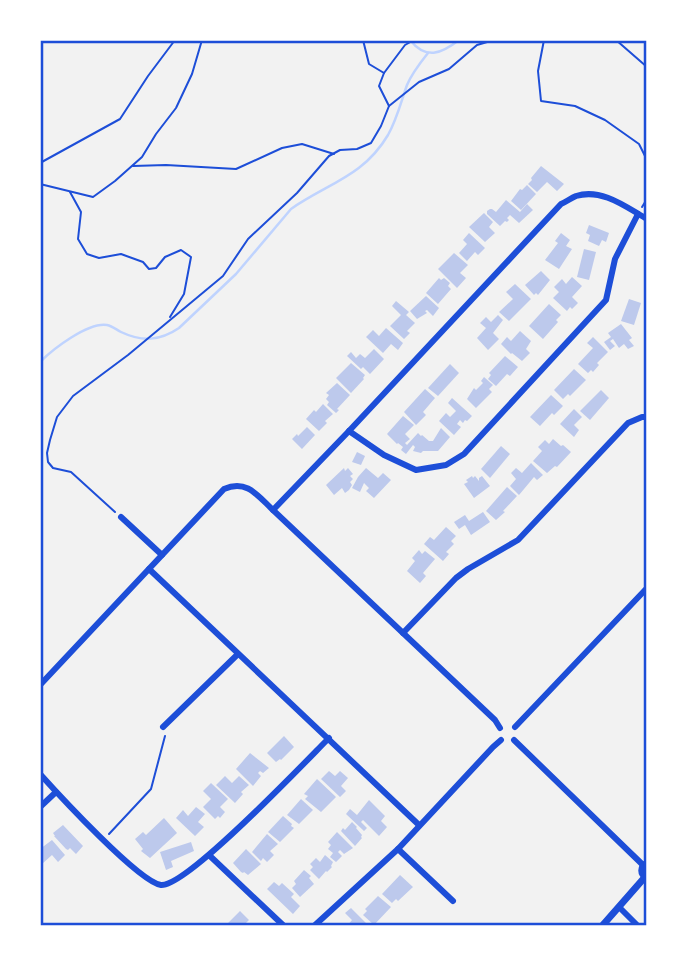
<svg xmlns="http://www.w3.org/2000/svg" width="687" height="966" font-family="'Work Sans',sans-serif">
<style>
.lines{fill:none;stroke-linecap:round;stroke-linejoin:round}
.stream{stroke:#bfd3fe;stroke-width:2.5}
.building{fill:#bdc9ec}
.path{stroke:#1d4ed8;stroke-width:2}
.minor{stroke:#1d4ed8;stroke-width:6}
.tertiary{stroke:#1d4ed8;stroke-width:7}
.neatline{fill:none;stroke:#1d4ed8;stroke-width:2.5}
</style>
<rect width="100%" height="100%" fill="#f2f2f2"/>
<g class="lines">
<g class="stream">
<path d="M410 40C426 60 441 54 459 40"/>
<path d="M40 362C53 349 88 322 107 325 112 326 117 330 121 332 142 342 160 341 179 328L236 274 291 209C328 183 363 177 388 135 397 119 401 102 407 85 412 73 420 63 428 53"/>
</g>
</g>
<g class="building">
<polygon points="541,166 564,184 557,191 547,182 537,192 528,184 532,180 531,178"/>
<polygon points="527,185 536,194 521,210 511,201 520,189 522,190"/>
<polygon points="506,200 520,212 527,204 533,210 519,223 510,215 507,218 509,220 507,222 505,221 500,226 487,214 487,211 490,209 492,209 496,212"/>
<polygon points="484,213 493,222 489,227 495,233 485,242 469,227"/>
<polygon points="589,225 609,233 606,242 602,240 599,246 588,241 590,235 586,233"/>
<polygon points="469,233 485,248 478,255 475,252 467,261 459,253 467,244 463,240"/>
<polygon points="561,233 570,240 566,246 572,249 559,269 545,260 558,243 555,241"/>
<polygon points="584,249 596,252 589,280 577,277"/>
<polygon points="454,253 468,265 460,273 466,278 457,288 438,269"/>
<polygon points="541,271 550,280 538,295 536,293 534,295 525,285"/>
<polygon points="572,277 582,286 572,297 578,303 572,309 570,307 567,311 553,298 559,292 554,287 562,279 566,284"/>
<polygon points="439,278 441,280 444,278 450,283 448,286 451,289 438,304 426,293"/>
<polygon points="515,284 531,299 509,321 499,312 513,299 506,292"/>
<polygon points="426,296 439,308 433,316 427,310 425,311 427,313 417,319 410,311"/>
<polygon points="629,299 641,303 634,325 621,321"/>
<polygon points="396,301 409,312 406,315 415,323 407,331 410,333 404,339 390,326 401,315 392,306"/>
<polygon points="549,304 561,315 556,320 558,322 543,339 529,326"/>
<polygon points="498,315 503,320 493,333 499,339 488,350 477,338 486,328 480,323 486,317 491,322"/>
<polygon points="621,324 632,338 629,340 634,346 628,349 624,344 619,348 613,339 610,341 615,346 610,350 604,342 611,337 608,333"/>
<polygon points="386,328 403,343 398,350 391,344 383,353 366,337 373,330 379,336"/>
<polygon points="520,331 531,341 526,349 530,353 522,361 512,353 511,354 501,344 507,337 511,341"/>
<polygon points="593,337 608,352 597,363 599,365 593,372 591,370 588,373 578,364 593,348 587,343"/>
<polygon points="374,349 384,359 370,374 363,367 361,369 347,356 351,352 356,358 360,354 365,358"/>
<polygon points="505,356 518,367 510,376 507,374 496,386 488,379 491,375 489,373"/>
<polygon points="351,363 365,375 363,378 364,379 351,393 336,378"/>
<polygon points="450,364 459,373 438,396 428,388"/>
<polygon points="574,369 586,380 570,396 568,394 563,399 554,390"/>
<polygon points="484,377 493,385 489,389 492,392 476,408 467,399 474,388 476,390 483,383 481,381"/>
<polygon points="337,383 350,395 337,409 339,410 336,413 327,405 329,402 326,399 329,395 326,393"/>
<polygon points="425,389 435,398 423,412 426,415 416,425 404,412"/>
<polygon points="601,390 609,398 590,420 580,411"/>
<polygon points="551,395 563,406 554,415 552,413 540,426 530,417"/>
<polygon points="452,398 472,416 467,421 465,420 463,423 460,420 457,424 461,427 454,435 439,421 446,413 450,417 456,411 448,403"/>
<polygon points="323,404 333,414 325,421 327,423 319,431 306,419 314,410 316,412"/>
<polygon points="574,409 582,417 574,425 579,430 574,437 560,424"/>
<polygon points="403,416 414,425 405,434 410,439 405,443 407,445 418,433 421,436 422,435 429,441 433,441 441,428 450,437 438,451 423,451 421,453 413,451 415,447 413,445 406,454 401,450 403,447 398,443 397,444 387,434"/>
<polygon points="307,427 315,435 302,449 292,439 297,434 298,436"/>
<polygon points="553,439 561,446 563,445 571,452 557,467 555,466 547,473 533,461 542,451 538,447 545,440 549,444"/>
<polygon points="501,446 510,454 490,478 481,469"/>
<polygon points="357,452 365,456 361,465 352,462"/>
<polygon points="531,463 543,475 537,480 534,477 519,495 510,486 516,479 511,473 516,468 522,473"/>
<polygon points="344,468 345,471 348,468 353,474 350,476 353,479 350,482 352,485 349,490 345,493 342,488 334,495 326,485"/>
<polygon points="366,468 378,478 383,473 391,480 374,498 366,491 369,488 364,483 360,492 352,488 358,477"/>
<polygon points="472,476 473,478 475,476 479,481 479,478 482,476 490,486 474,498 464,484 468,482 466,480"/>
<polygon points="507,487 517,496 503,511 505,512 496,520 486,511"/>
<polygon points="483,512 490,522 471,535 465,525 459,529 454,522 465,515 469,521"/>
<polygon points="446,527 456,536 451,541 454,544 446,552 449,554 443,561 424,544 430,537 434,540"/>
<polygon points="419,550 422,554 425,551 435,559 423,573 426,576 420,583 407,571 415,561 412,558"/>
<polygon points="284,736 294,747 281,760 280,759 276,762 267,753"/>
<polygon points="250,753 269,768 263,773 260,771 258,773 261,776 253,786 236,769"/>
<polygon points="329,771 335,776 340,771 348,778 341,786 346,791 340,797 321,779"/>
<polygon points="225,776 232,783 239,776 249,785 241,792 243,794 235,803 216,785"/>
<polygon points="317,779 336,797 321,812 305,799 308,796 304,794"/>
<polygon points="211,783 228,799 220,807 225,812 220,818 218,816 215,819 203,807 211,799 203,791"/>
<polygon points="301,799 313,810 299,824 287,815"/>
<polygon points="369,800 385,816 381,821 387,827 379,836 363,820 361,822 367,828 364,831 346,814 350,809 357,815"/>
<polygon points="196,807 205,814 198,822 204,827 195,836 176,818 183,810 188,816"/>
<polygon points="283,816 292,824 291,826 294,828 280,842 268,832"/>
<polygon points="164,818 177,833 150,858 141,851 143,849 135,839 143,832 146,835"/>
<polygon points="352,822 357,827 356,828 362,835 361,837 362,838 355,846 341,831 343,828 345,830"/>
<polygon points="63,825 83,846 76,854 70,848 68,850 66,849 54,836 55,836 53,833"/>
<polygon points="337,832 353,848 344,854 340,850 338,852 342,856 336,862 330,857 333,853 328,849 331,845 328,842"/>
<polygon points="267,834 278,844 270,851 274,855 267,862 263,858 261,861 252,852"/>
<polygon points="52,840 65,855 58,862 52,855 42,864 40,861 40,849"/>
<polygon points="191,842 194,851 171,861 173,867 166,870 160,852"/>
<polygon points="246,849 261,864 248,875 244,872 243,873 241,872 233,863"/>
<polygon points="325,855 333,862 331,866 332,867 327,872 326,871 319,879 310,870 313,867 310,864 316,858 320,862"/>
<polygon points="304,870 311,876 309,878 314,884 300,897 292,888 296,884 294,881"/>
<polygon points="400,875 413,887 398,901 396,899 392,903 382,894"/>
<polygon points="274,882 279,886 282,883 294,894 291,897 300,906 293,914 267,889"/>
<polygon points="378,896 391,907 374,925 363,915 367,911 365,909"/>
<polygon points="351,908 366,923 364,926 347,926 352,920 345,913"/>
<polygon points="240,911 249,920 245,924 247,926 229,926 227,924"/>
</g>
<g class="lines">
<g class="path">
<polyline points="363,40 369,64 384,73 405,45 414,40"/>
<polyline points="544,40 538,71 541,101 575,106 605,120 639,144 647,160"/>
<polyline points="616,40 647,67"/>
<polyline points="384,73 379,86 389,106 419,82 449,69 477,45 494,40"/>
<polyline points="40,163 120,119 148,76 175,40"/>
<polyline points="133,166 166,165 236,169 282,148 302,144 334,154"/>
<polyline points="40,184 93,197 115,181 142,157 156,134 176,108 192,74 202,40"/>
<polyline points="70,192 81,212 78,239 87,254 99,258 121,254 143,262 149,269 156,268 165,257 181,250 191,257 184,294 170,317"/>
<polyline points="642,207 647,199"/>
<polyline points="115,512 71,472 53,468 48,462 47,453 50,440 57,417 73,396 128,355 223,276 248,239 297,193 329,156 340,150 357,149 371,143 381,126 389,106"/>
<polyline points="109,834 151,789 165,736"/>
</g>
<g class="minor">
<polyline points="349,431 384,455 416,470 446,465 464,454 606,300 615,259 638,214"/>
<path d="M273 510 349 431 561 204C566 202 571 198 576 196 602 188 626 207 647 219"/>
<polyline points="121,517 162,555"/>
<polyline points="149,569 419,825"/>
<polyline points="403,633 456,578 468,569 518,540 628,423 642,417 647,417"/>
<path d="M40 685 224 489C247 479 258 496 273 510L495 720 500 728"/>
<polyline points="163,727 238,654"/>
<polyline points="515,727 647,588"/>
<polyline points="514,740 643,865"/>
<path d="M40 774C58 794 139 882 161 885 187 887 305 762 329 738"/>
<polyline points="40,807 56,792"/>
<polyline points="398,849 453,901"/>
<polyline points="210,856 284,926"/>
<polyline points="619,907 638,926"/>
<polyline points="314,926 398,849 493,747 501,740"/>
</g>
<g class="tertiary">
<path d="M647 863C640 867 640 874 647 878"/>
<polyline points="602,926 645,877"/>
</g>
</g>
<rect width="687" height="966" fill="none" stroke="#ffffff" stroke-width="84"/>
<rect x="42" y="42" width="603" height="882" class="neatline"/>
</svg>
